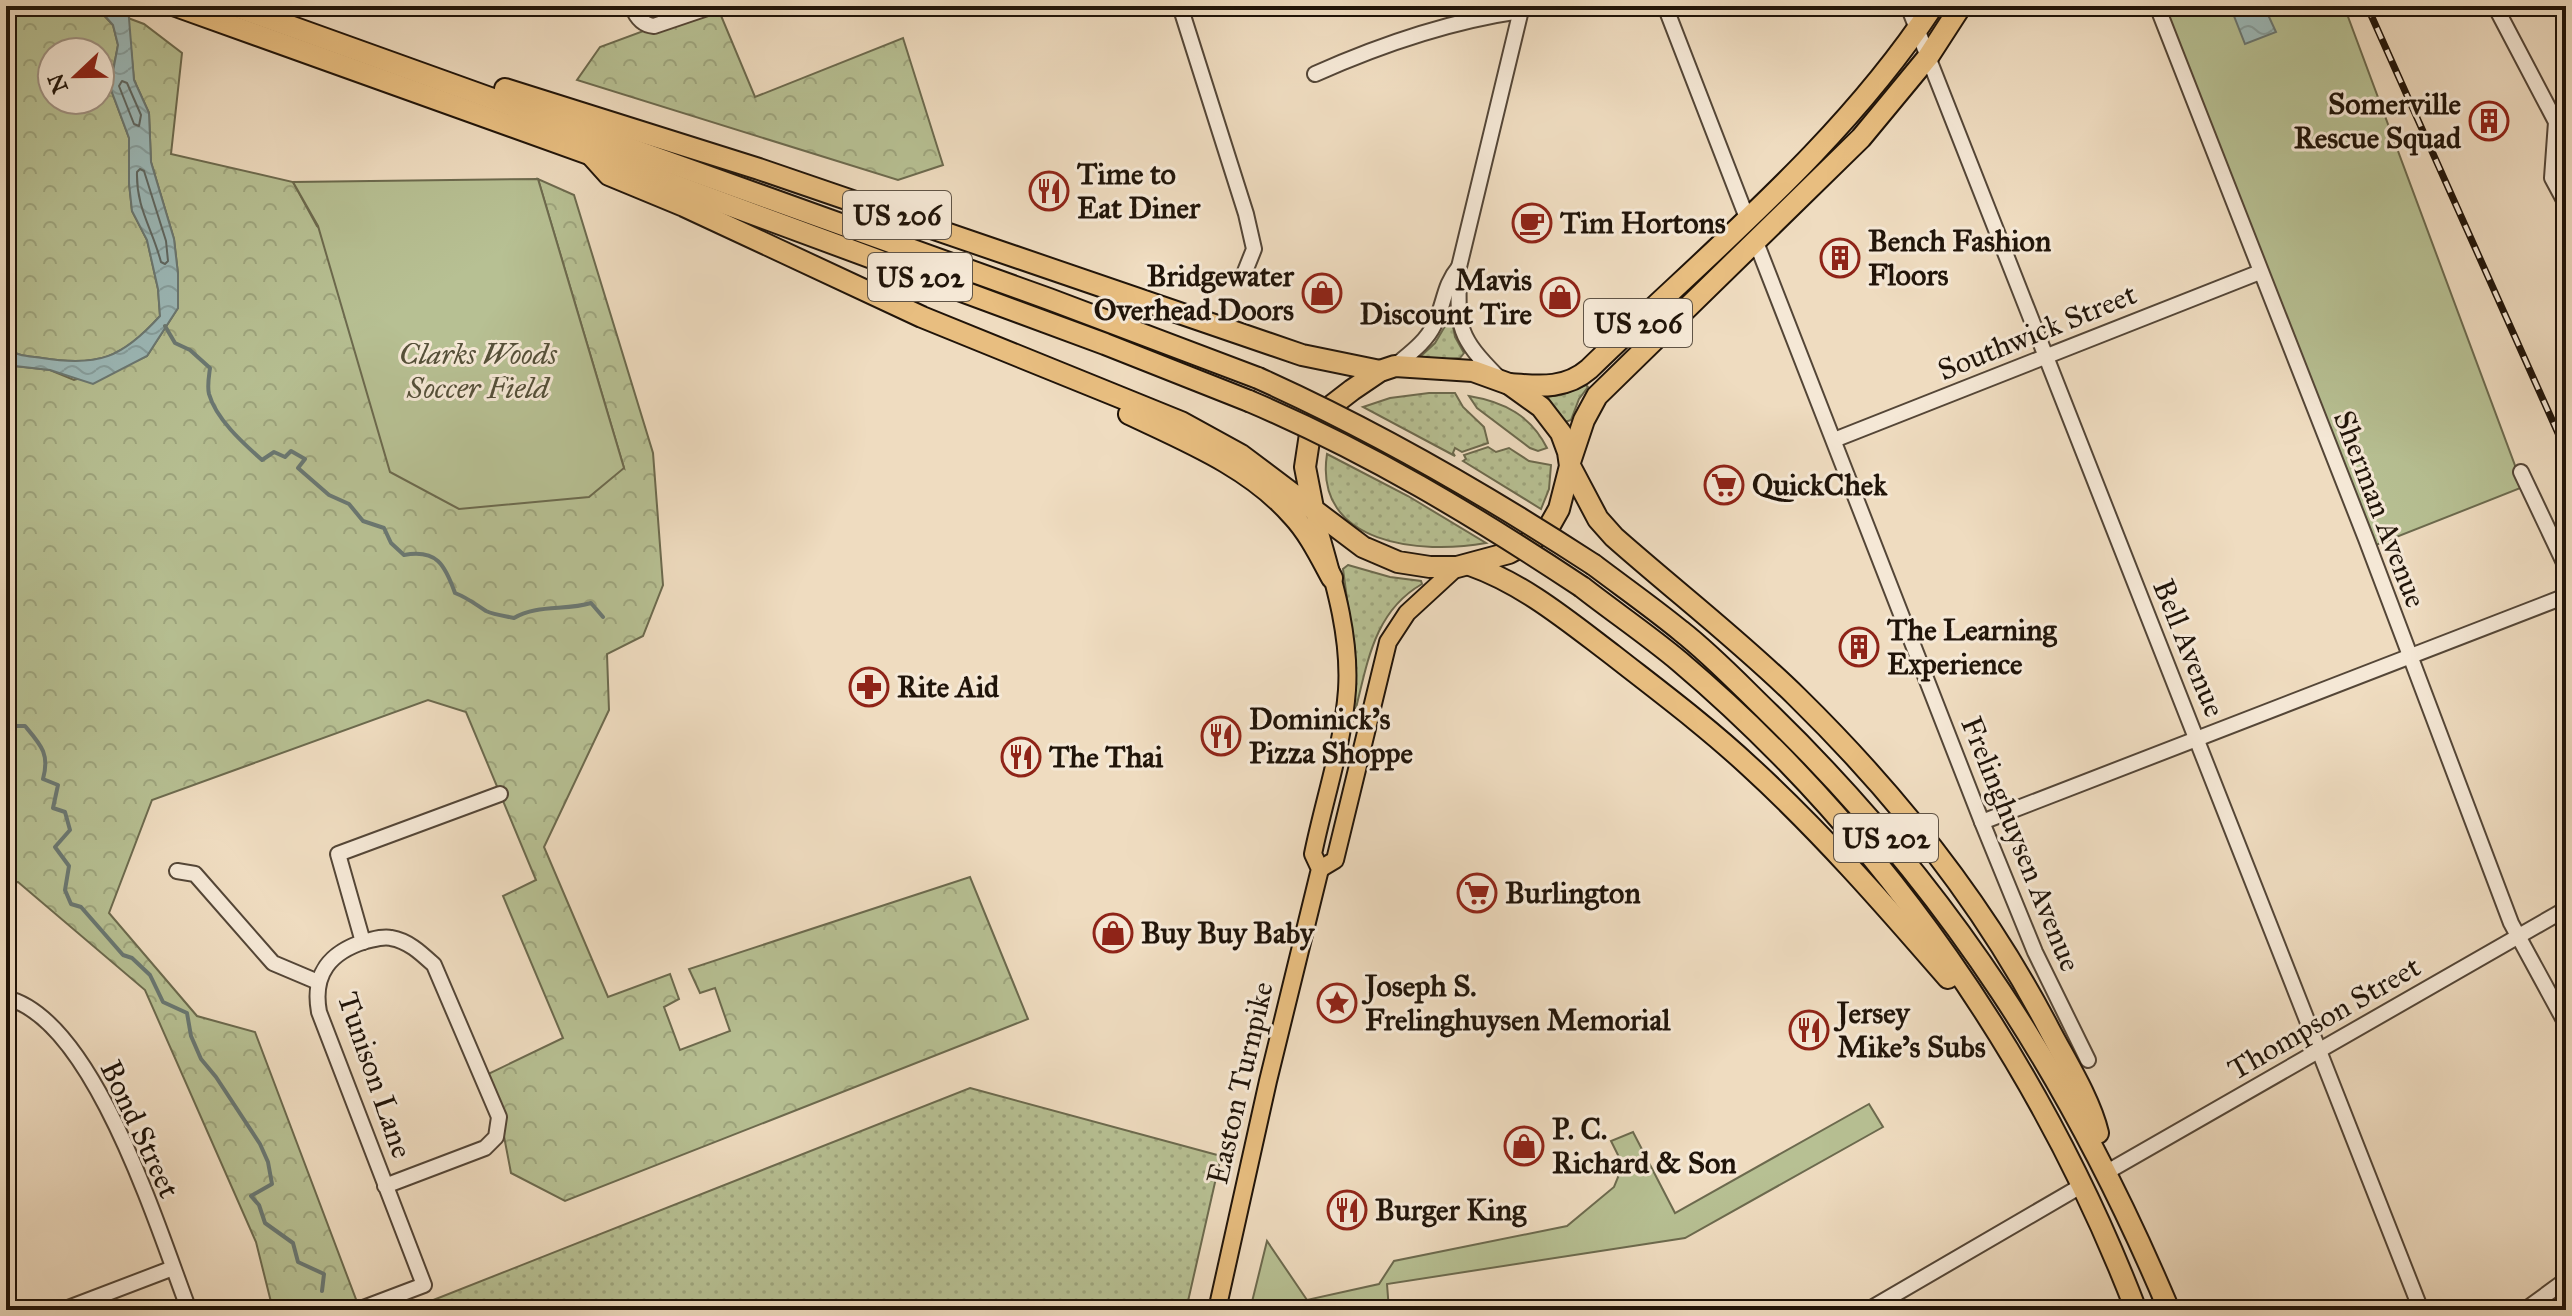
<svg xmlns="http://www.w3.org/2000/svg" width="2572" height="1316" font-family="'IM FELL Great Primer',serif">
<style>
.grass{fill:url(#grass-dots);stroke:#6c6a4e;stroke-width:2}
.forest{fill:url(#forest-crowns);stroke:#6c6a4e;stroke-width:2;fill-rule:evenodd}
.park{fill:#b7c093;stroke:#6c6a4e;stroke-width:2}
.water{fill:url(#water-waves);stroke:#6a7873;stroke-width:2}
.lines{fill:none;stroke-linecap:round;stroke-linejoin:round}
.shore{stroke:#5e6762;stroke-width:2}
.stream{stroke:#6a7873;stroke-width:4}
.minor-casing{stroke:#544637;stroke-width:18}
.major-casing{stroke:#201409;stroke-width:20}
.highway-casing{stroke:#201409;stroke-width:24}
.minor{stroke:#f5e8d6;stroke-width:14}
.major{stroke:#e8be80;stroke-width:16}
.highway{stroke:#e8be80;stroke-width:20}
.rail-casing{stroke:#201409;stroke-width:7}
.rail{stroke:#f5e8d6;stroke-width:4;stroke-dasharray:12;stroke-linecap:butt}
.highway-bridge-casing{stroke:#201409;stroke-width:24;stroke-linecap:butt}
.highway-bridge{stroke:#e8be80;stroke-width:20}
.labels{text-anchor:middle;stroke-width:6;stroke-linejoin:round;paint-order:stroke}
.shield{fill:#f5e8d6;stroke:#605446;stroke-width:2}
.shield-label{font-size:28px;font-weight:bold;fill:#201409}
.poi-label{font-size:30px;font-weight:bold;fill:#201409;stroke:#f5e8d6;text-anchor:start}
.street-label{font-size:30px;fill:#201409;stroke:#f5e8d6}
.park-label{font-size:30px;font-style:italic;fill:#555039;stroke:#f5e8d6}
</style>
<defs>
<pattern id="grass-dots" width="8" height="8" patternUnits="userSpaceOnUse" patternTransform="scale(2)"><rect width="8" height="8" fill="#b7c093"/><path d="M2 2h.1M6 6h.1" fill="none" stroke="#9da47d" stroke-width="1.8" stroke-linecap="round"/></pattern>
<pattern id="forest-crowns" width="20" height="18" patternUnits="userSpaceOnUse" patternTransform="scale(2)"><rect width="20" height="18" fill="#b7c093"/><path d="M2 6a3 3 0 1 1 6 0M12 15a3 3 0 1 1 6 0" fill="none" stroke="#9da47d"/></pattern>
<pattern id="water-waves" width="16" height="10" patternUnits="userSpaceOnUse" patternTransform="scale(2)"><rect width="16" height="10" fill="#9cbaba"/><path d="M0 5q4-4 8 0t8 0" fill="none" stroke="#869f9f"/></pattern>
</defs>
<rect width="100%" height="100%" fill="#efdcc0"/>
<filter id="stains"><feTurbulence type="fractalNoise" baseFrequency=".0025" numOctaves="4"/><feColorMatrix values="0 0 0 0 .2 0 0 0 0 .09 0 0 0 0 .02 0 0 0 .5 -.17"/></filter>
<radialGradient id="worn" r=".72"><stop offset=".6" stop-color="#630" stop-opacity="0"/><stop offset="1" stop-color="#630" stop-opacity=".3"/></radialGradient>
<g class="grass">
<polygon points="1451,316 1455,337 1464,353 1460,358 1423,361 1421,356 1435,343"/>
<polygon points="1586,385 1588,387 1579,399 1571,420 1565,422 1544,401 1545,397 1561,395"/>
<polygon points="1429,393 1455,393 1463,407 1484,427 1488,443 1462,452 1455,448 1453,453 1455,456 1363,407 1390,398"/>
<path d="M1469 396C1505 402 1531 416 1547 448L1538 451 1530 448 1477 408Z"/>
<polygon points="1488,447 1496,452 1509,448 1529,461 1551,465 1549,489 1541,509 1463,461 1466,459 1464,455"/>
<path d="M1327 454 1408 496 1486 543C1422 555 1313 545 1327 454Z"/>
<path d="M1348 565 1390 577 1421 581 1422 584C1375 611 1368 660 1356 708H1353L1352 636 1343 569Z"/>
<polygon points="970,1088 1221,1156 1186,1310 408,1310"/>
</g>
<g class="forest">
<path d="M6 6H95L113 25 118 45 110 87 129 138V183L132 211 147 240 158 289 160 316C122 358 99 367 42 358 29 356 16 356 6 348ZM52 52H100V100H52Z"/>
<polygon points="711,6 717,6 755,97 903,38 943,165 898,180 577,80 600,47"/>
<polygon points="128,18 144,24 182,53 171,154 293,182 317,226 624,468 538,179 574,195 653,453 663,585 643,636 607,654 609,710 544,847 608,997 670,974 679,999 664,1007 680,1050 730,1031 715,988 700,993 689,969 970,877 1028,1019 565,1201 511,1173 503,1131 484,1076 563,1038 503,896 536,880 466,712 428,700 152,800 109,913 197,1016 255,1032 357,1302 333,1310 273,1310 256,1242 145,990 18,882 6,883 6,365 50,370 74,380 134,362 147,356 178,308 178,274 174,239 151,162 149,113 134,80"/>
</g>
<g class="park">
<polygon points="2159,6 2344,6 2523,487 2371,547"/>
<polygon points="538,179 624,468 589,497 459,509 390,472 318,226 293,182"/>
<polygon points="1869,1104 1883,1127 1685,1238 1387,1284 1389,1310 1250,1310 1267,1241 1307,1300 1379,1284 1394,1261 1567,1226 1614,1187 1623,1165 1611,1141 1633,1132 1675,1213"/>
</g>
<g class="water">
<path d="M128 6 134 80 149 113 151 162 174 239 178 274V308L147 356 93 384 50 370 6 365V348C16 356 29 356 42 358 98 367 122 358 160 316L158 289 147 240 132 211 129 183V138L110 87 118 45 113 25 97 7Z"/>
<polygon points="2260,6 2264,6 2276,32 2245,44 2234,16"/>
</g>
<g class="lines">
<g class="shore">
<polygon points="122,81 127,83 141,115 139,126 134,124 119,86"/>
<path d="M140 169 144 171 166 241 168 261 165 264 161 262C152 228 136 208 137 172Z"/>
</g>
<g class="stream">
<path d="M165 326 175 343 190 350 210 368C209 376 207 386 209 394 216 419 243 443 262 460L274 452 285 457 291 451 305 459 298 468 329 495 349 504 363 521 384 528 391 543 404 555C437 549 445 565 455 593 468 598 475 604 486 611 495 615 505 616 514 618 537 604 566 611 591 603L603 617"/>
<path d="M6 720 9 726H25C41 745 50 754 43 779L58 785 53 808 65 812 70 830 55 847 69 866 65 890 71 904 81 907 123 955 132 958 150 975 163 1002 187 1013 191 1036 201 1059 216 1077 260 1144 268 1162 272 1184 251 1196 259 1205 265 1223 293 1243 298 1262 324 1274 322 1291"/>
</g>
<g class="minor-casing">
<g id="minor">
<path d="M632 6C636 17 642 25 654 26L713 6"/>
<polyline points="1180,6 1246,214 1254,249 1244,274"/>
<polyline points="1665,6 1747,218"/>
<polyline points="1908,6 2421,1310"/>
<polyline points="2157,6 2366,539 2511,923 2566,1024"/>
<polyline points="2495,6 2556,122 2552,178 2566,204"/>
<path d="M1315 74C1380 45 1451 21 1520 11"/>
<polyline points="1756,242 1982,822 2035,952 2088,1060"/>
<path d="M1395 366C1409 354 1426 342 1434 325 1445 304 1443 286 1459 267"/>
<path d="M1498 377C1455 334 1458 326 1459 267L1522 6"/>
<polyline points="1834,440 2260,272"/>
<polyline points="2521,472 2566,567"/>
<polyline points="1982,822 2566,596"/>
<polyline points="177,871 195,874 273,963 318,982"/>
<polyline points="363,942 338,854 500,794"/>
<path d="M6 998C94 1018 159 1232 189 1310"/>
<polyline points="2107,1172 2566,909"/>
<polyline points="63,1310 173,1268"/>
<path d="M358 1310 424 1285 319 1012C312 974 330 952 366 941 375 939 383 936 391 938 409 941 422 954 434 965L499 1117 496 1137 485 1148 385 1186"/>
<polyline points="1868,1310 2081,1186"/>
<polyline points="2525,1310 2566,1280"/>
</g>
</g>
<g class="major-casing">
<g id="major">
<polyline points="1320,869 1335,860 1388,642 1407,613 1457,567"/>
<path d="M1217 1310 1268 1081 1320 869 1313 854C1324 800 1343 745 1347 690 1351 628 1329 567 1313 508"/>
</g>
</g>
<g class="highway-casing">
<g id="highway">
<polyline points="176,6 642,173 1105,344 1249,401"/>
<polyline points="234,6 1049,299 1258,378"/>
<polyline points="505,89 759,169 1302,355 1380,371"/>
<polyline points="591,155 609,175 684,206 922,317 1181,422 1241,455 1363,547 1398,562 1430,567 1457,567 1509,553 1531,541 1550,525 1559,509 1570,466 1568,452 1561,433 1541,407 1509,384 1473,371 1395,366 1380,371 1352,390 1330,407 1318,419 1310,434 1305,467 1313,508"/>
<path d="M1509 384C1537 386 1565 390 1589 369 1708 253 1841 146 1933 6"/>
<path d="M1129 414C1186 441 1250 467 1292 515 1309 533 1320 556 1332 578"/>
<polyline points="1570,462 1584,420 1597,396 1861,138 1928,57 1961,6"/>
<path d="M1570 466 1598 519 1614 537C1675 591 1739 640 1797 697 1896 794 1985 906 2049 1029 2065 1060 2090 1099 2098 1133"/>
<path d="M1470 565C1524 584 1568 621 1613 655 1659 691 1706 726 1749 766 1820 831 1884 904 1948 978"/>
<path d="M1594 565C1623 587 1653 608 1681 631 1713 656 1741 686 1770 714 1949 888 2072 1080 2169 1310"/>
<path d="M1582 587C1614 612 1648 635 1679 661 1881 832 2041 1063 2136 1310"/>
</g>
</g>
<use href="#minor" class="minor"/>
<use href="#major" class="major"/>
<use href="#highway" class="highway"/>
<g class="rail-casing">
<polyline id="rail" points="2367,6 2566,451"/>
</g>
<use href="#rail" class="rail"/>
<g class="highway-bridge-casing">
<g id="highway-bridge">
<path d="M1258 378C1376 431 1485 494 1594 565"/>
<path d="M1249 401C1367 451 1475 516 1582 587"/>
</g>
</g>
<use href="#highway-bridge" class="highway-bridge"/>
</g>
<defs>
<g id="building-ring" transform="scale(2)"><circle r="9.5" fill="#f5e8d6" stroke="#8f2418" stroke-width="1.5"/><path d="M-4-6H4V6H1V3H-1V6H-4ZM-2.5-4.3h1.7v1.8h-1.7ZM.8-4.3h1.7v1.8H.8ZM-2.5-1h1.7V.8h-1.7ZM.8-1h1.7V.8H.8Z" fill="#8f2418"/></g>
<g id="restaurant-ring" transform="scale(2)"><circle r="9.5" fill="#f5e8d6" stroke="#8f2418" stroke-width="1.5"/><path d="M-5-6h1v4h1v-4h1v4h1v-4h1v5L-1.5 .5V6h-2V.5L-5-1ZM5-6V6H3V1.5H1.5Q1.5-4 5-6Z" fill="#8f2418"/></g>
<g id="cafe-ring" transform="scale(2)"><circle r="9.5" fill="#f5e8d6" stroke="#8f2418" stroke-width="1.5"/><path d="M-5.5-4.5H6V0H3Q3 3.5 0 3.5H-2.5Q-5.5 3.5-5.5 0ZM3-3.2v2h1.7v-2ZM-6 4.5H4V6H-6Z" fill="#8f2418"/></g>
<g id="shop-ring" transform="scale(2)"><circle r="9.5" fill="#f5e8d6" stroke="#8f2418" stroke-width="1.5"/><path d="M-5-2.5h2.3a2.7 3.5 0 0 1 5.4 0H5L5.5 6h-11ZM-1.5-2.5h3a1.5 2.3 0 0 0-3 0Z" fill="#8f2418"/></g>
<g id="supermarket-ring" transform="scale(2)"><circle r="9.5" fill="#f5e8d6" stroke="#8f2418" stroke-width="1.5"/><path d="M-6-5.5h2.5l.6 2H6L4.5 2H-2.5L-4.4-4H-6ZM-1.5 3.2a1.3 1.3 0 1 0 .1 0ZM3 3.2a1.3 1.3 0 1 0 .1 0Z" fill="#8f2418"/></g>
<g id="pharmacy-ring" transform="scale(2)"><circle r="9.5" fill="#f5e8d6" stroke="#8f2418" stroke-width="1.5"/><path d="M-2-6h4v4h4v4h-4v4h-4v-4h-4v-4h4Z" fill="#8f2418"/></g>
<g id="sight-ring" transform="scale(2)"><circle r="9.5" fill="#f5e8d6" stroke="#8f2418" stroke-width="1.5"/><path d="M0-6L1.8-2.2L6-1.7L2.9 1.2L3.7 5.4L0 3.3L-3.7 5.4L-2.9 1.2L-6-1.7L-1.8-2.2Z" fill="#8f2418"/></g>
</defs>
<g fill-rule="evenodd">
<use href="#building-ring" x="2489" y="121"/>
<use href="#restaurant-ring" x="1049" y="191"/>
<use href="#cafe-ring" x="1532" y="223"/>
<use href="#building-ring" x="1840" y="258"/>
<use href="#shop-ring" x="1322" y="293"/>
<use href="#shop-ring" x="1560" y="297"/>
<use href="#supermarket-ring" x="1724" y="485"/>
<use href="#building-ring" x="1859" y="647"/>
<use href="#pharmacy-ring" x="869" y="687"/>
<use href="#restaurant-ring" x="1221" y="736"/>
<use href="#restaurant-ring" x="1021" y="757"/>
<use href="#supermarket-ring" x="1477" y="893"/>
<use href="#shop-ring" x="1113" y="933"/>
<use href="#sight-ring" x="1337" y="1003"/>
<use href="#restaurant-ring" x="1809" y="1030"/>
<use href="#shop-ring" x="1524" y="1146"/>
<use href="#restaurant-ring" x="1347" y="1210"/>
</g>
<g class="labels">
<g class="shield">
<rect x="843" y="191" width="108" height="48" rx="6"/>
<rect x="868" y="253" width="104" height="48" rx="6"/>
<rect x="1584" y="299" width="108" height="48" rx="6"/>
<rect x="1834" y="814" width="104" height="48" rx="6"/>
</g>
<g class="shield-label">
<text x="897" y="225">US 206</text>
<text x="920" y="287">US 202</text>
<text x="1638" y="333">US 206</text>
<text x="1886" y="848">US 202</text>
</g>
<g class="poi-label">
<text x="2461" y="114" text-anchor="end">Somerville<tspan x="2461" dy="34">Rescue Squad</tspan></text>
<text x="1077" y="184">Time to<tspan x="1077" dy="34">Eat Diner</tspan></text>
<text x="1560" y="233">Tim Hortons</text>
<text x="1868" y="251">Bench Fashion<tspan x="1868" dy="34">Floors</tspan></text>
<text x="1294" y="286" text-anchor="end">Bridgewater<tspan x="1294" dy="34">Overhead Doors</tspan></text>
<text x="1532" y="290" text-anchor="end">Mavis<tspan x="1532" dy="34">Discount Tire</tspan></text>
<text x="1752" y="495">QuickChek</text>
<text x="1887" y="640">The Learning<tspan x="1887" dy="34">Experience</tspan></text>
<text x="897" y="697">Rite Aid</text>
<text x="1249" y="729">Dominick's<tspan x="1249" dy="34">Pizza Shoppe</tspan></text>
<text x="1049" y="767">The Thai</text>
<text x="1505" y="903">Burlington</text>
<text x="1141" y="943">Buy Buy Baby</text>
<text x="1365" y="996">Joseph S.<tspan x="1365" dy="34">Frelinghuysen Memorial</tspan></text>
<text x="1837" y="1023">Jersey<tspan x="1837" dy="34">Mike's Subs</tspan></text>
<text x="1552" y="1139">P. C.<tspan x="1552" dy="34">Richard &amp; Son</tspan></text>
<text x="1375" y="1220">Burger King</text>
</g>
<g class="street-label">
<text transform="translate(2037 332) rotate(-22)" y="10">Southwick Street</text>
<text transform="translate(2380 509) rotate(69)" y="10">Sherman Avenue</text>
<text transform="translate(2189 648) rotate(68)" y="10">Bell Avenue</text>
<text transform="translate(2021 844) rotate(68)" y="10">Frelinghuysen Avenue</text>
<text transform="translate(2324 1018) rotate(-30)" y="10">Thompson Street</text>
<text transform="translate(375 1075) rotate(71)" y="10">Tunison Lane</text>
<text transform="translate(1240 1083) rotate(-77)" y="10">Easton Turnpike</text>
<text transform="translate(140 1129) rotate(65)" y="10">Bond Street</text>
</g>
<g class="park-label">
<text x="478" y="364">Clarks Woods<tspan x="478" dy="34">Soccer Field</tspan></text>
</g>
</g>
<rect width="2572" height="1316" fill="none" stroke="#efdcc0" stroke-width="32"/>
<rect x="8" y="8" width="2556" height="1300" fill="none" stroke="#201409" stroke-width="4"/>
<rect x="16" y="16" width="2540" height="1284" fill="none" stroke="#201409" stroke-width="2"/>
<g transform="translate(76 76) rotate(248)"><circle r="38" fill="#f5e8d6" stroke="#a09384" stroke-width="2"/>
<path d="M0-6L14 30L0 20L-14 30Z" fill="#8f2418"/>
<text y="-12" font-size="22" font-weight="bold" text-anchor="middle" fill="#201409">N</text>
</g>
<rect width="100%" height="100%" filter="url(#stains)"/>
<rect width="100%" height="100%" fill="url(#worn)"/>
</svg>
